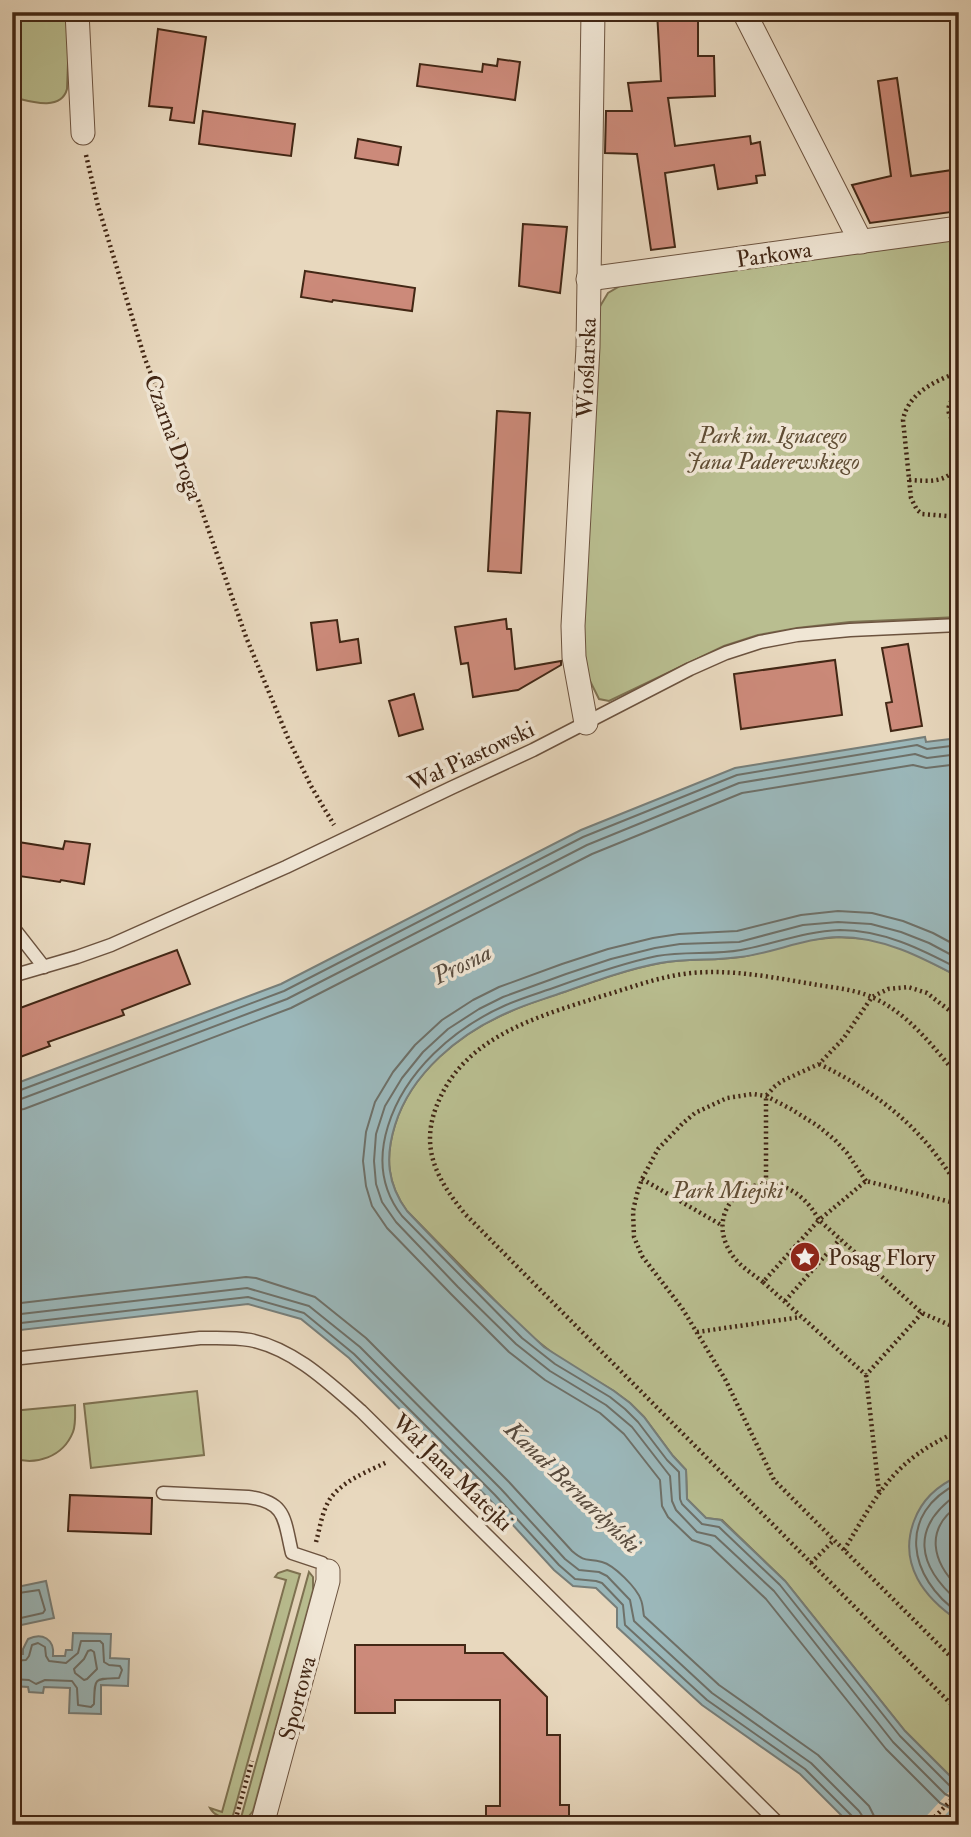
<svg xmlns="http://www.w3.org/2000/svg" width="971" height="1837" font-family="'IM FELL Double Pica',serif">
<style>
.green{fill:#b9be90;stroke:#7e7252;stroke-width:2}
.water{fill:#9bb8bb;stroke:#777e79;stroke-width:2}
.pier{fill:#e8d8be}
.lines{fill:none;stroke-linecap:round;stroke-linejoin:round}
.shore{stroke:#6e7068;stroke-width:2}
.building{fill:#cc8a7a;stroke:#422715;stroke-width:2}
.lane-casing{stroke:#6c533f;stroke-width:15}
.street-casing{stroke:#6c533f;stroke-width:25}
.path{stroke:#422715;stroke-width:4.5;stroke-dasharray:2 3.5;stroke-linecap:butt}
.lane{stroke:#f0e6d5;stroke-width:12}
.street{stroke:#f0e6d5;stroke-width:23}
.labels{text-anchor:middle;stroke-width:7;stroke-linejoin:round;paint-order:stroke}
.street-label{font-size:23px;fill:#422715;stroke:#f0e6d5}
.park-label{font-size:23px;font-style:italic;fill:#604d34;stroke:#f0e6d5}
.poi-label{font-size:23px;fill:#422715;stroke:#f0e6d5;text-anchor:start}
.water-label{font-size:24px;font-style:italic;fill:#584b3e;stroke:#f0e6d5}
</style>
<rect width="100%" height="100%" fill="#e8d8be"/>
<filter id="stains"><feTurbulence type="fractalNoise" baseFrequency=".00286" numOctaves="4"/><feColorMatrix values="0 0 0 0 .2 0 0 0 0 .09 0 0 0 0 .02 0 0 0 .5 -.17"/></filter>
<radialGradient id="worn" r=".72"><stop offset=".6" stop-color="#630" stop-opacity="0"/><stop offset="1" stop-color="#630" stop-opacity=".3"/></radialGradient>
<g class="green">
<path d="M16 12H70L67 89C61 112 29 101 12 97V19Z"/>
<polygon points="959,239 959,617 850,622 797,628 758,635 724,646 609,701 599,699 589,679 583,645 599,308 608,293 620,286"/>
<path d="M839 937C848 938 858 938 867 939 900 943 930 962 959 977V1785L905 1731 785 1581 722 1520 706 1518 687 1499 686 1470 673 1456 644 1417 630 1403 614 1391 559 1358 526 1332 407 1211C387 1184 385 1157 395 1125 411 1073 460 1033 509 1012 526 1004 545 998 564 992 595 981 628 969 661 963 687 958 714 961 740 957 763 954 785 944 807 940 818 939 829 938 839 937Z"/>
<polygon points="197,1391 204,1455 91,1468 84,1404"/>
<path d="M75 1405C75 1414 76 1424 73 1432 63 1457 36 1466 12 1458V1411Z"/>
<path d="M287 1570 300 1574 232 1819C223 1817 215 1817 210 1808L222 1812 286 1580 275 1577 278 1573Z"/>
<polygon points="309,1572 313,1577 313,1590 253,1811 245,1821 239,1825"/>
</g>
<g class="water">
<path d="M925 737 926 742 959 738V977C921 957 883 937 839 937 804 938 774 953 740 957 714 961 687 958 660 963 628 969 595 981 564 992 545 999 526 1004 509 1012 460 1033 411 1073 395 1125 385 1157 387 1184 407 1211L469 1276 544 1347 614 1391 630 1403 644 1417 673 1456 686 1470 687 1499 706 1518 721 1520 785 1581 905 1731 959 1785V1825H851L800 1774 702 1705 617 1627V1608L596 1588 573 1586 554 1570 490 1500 349 1358 301 1319 248 1304 12 1331V1085L281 984 581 830 735 768Z"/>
<path d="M959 1476V1621C924 1598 898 1564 914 1521 922 1499 938 1485 959 1476Z"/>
<polygon points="46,1581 54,1618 12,1627 12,1588"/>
<path d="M73 1633 111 1634 110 1658 129 1659 128 1686 101 1685V1714L69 1713 70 1688 44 1687 43 1693 29 1692 28 1687 12 1686V1654H23V1649L28 1639C42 1632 55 1639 53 1656H65L66 1650H72Z"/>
</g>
<polygon class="pier" points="959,1781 959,1800 936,1825 918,1825"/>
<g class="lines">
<g class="shore">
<polyline points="959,947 933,933 903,921 872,913 838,911 801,915 737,931 679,934 653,938 608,949 562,964 499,987 473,1000 442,1020 415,1045 393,1072 375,1102 366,1132 363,1161 366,1186 372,1206 387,1228 451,1294 509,1352 545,1380 600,1413 624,1434 660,1480 662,1506 668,1517 692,1540 710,1546 766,1599 886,1749 940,1803 950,1808 959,1809"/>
<polyline points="959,959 929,943 901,932 871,924 838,922 803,925 739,942 680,944 655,948 611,959 566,974 503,997 479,1009 448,1029 423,1052 402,1078 385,1106 376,1134 374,1161 376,1184 382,1202 396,1222 458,1287 516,1344 550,1371 606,1405 632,1427 670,1476 672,1501 676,1510 697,1532 715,1536 774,1591 893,1742 945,1794 951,1797 959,1798"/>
<path d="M959 969C921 949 883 930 840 930 805 931 774 944 741 950 714 955 685 951 657 956 623 963 589 975 556 987 539 993 522 998 506 1005 454 1028 405 1071 388 1126 378 1158 381 1189 402 1216L522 1338 555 1364 610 1397 625 1409 638 1422 667 1460 679 1472 680 1499 682 1504 702 1524 719 1527 780 1585 900 1736 951 1787 959 1789"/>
<polyline points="12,1091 18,1091 284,991 583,837 737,775 917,745 927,749 959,745"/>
<polyline points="12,1100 21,1099 287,999 587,845 739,783 915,754 927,758 959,754"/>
<polyline points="12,1111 24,1109 291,1008 592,854 742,793 913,765 926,768 959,764"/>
<path d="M12 1304 246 1277 256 1278 315 1297 366 1338 509 1482 572 1551C586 1563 586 1558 602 1562 614 1565 637 1588 641 1600 643 1605 643 1611 644 1616L719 1685 818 1755 869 1806 874 1816V1825"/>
<polyline points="12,1315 247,1288 309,1306 360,1347 501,1489 565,1559 579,1570 599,1572 607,1576 630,1600 634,1621 712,1693 811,1763 859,1811 863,1817 864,1825"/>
<polyline points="12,1324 248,1297 304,1313 354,1354 495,1495 559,1565 575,1579 596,1581 602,1583 623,1605 625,1625 707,1700 805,1769 853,1817 855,1825"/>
<path d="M959 1483C896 1513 908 1578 959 1613"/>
<path d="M959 1493C909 1527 917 1566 959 1602"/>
<path d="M959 1505C924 1529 932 1562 959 1588"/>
<polyline points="12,1594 39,1590 45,1610 43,1613 12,1620"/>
<polygon points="91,1650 94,1652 97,1669 87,1679 84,1680 75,1673 74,1669 84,1659 88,1651"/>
<path d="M12 1661 26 1660 29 1656 32 1645 38 1643 45 1647 46 1656 49 1661 66 1663 78 1653 81 1641H100L103 1644 104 1662 109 1665 120 1666 122 1670 119 1678C93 1679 95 1677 94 1704L91 1707 78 1705 77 1688 72 1681 45 1680 36 1684 29 1680 12 1679"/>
</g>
</g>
<g class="building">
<polygon points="657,12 698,12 698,56 714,56 715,96 668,98 675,146 750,136 751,144 760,142 765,175 756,176 757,183 718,189 714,165 665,173 675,247 651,250 637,154 605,153 606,111 632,111 628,83 661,81"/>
<polygon points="158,29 206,37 194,123 170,120 172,108 149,106"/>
<polygon points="498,59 520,62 515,100 417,86 420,64 482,72 483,64 497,66"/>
<polygon points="897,78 911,176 959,169 959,211 870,223 852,185 891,176 878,81"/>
<polygon points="203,111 295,124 291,156 199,144"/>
<polygon points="358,139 401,147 398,165 355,158"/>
<polygon points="523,224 567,227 560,293 519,286"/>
<polygon points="305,271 415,288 412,311 333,300 332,302 301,297"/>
<polygon points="497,411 530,413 521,573 488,571"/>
<polygon points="506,619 507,629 511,629 515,669 561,661 561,665 518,690 473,697 468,663 461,664 455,627"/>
<polygon points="337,620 340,642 358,639 361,663 317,670 311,623"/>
<polygon points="908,644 922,726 891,731 886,703 892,702 882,648"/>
<polygon points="835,660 842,715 741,729 734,674"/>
<polygon points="414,694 423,729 399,736 389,701"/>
<polygon points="12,841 63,849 65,841 90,844 84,884 61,880 60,882 12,875"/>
<polygon points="177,950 190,984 122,1010 124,1015 48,1042 50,1046 12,1060 12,1011"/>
<polygon points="70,1495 152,1498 151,1534 68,1531"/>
<polygon points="355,1645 465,1645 465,1653 503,1653 547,1697 547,1735 560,1735 560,1805 569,1805 569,1825 486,1825 486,1806 500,1806 500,1700 395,1700 395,1713 355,1713"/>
</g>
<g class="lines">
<g class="lane-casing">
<g id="lane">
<polyline points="12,926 44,967"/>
<polyline points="12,976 77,957 111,945 286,867 451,788 533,750 690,669 726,653 760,642 797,635 850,630 959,625"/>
<path d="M12 1359 200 1338C217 1338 234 1337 250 1340 294 1349 329 1383 361 1411L780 1825"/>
<path d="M163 1493 248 1497C287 1502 284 1520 292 1553L322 1563 328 1571"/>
</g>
</g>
<g class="street-casing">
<g id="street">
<polyline points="77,12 83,133"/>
<polyline points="744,12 861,242"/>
<polyline points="588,279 959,228"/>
<polyline points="586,723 574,657 573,626 588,347 593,12"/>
<polyline points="262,1825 328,1581 328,1571"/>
</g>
</g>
<g class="path">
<polyline points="86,155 98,206 145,359 175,434 246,637 288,738 311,786 334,825"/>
<path d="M959 372C935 381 908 393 903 420L911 498 917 510 922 514 959 517"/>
<path d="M959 393C944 406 946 414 959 428"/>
<path d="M909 480C930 481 945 484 959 465"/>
<path d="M819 1064C857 1082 894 1107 922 1138 936 1153 947 1170 959 1187"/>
<path d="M959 1077C934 1048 910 1015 874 998 857 990 837 988 818 985 776 978 734 969 692 973 660 976 630 988 599 997 539 1016 468 1036 440 1098 418 1145 435 1177 465 1214L959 1712"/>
<polyline points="642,1179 723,1226"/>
<polyline points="866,1181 847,1153 835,1140 818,1126 791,1109 766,1096 753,1094 727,1098 695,1113 683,1123 658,1149 642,1179 637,1194 633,1211 634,1237 642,1256 682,1308 725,1379 774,1480 959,1665"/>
<polyline points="766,1183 766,1096 774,1087 782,1081 819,1064 843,1039 872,997 888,989 908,987 927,993 959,1018"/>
<path d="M763 1282C750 1272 735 1263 728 1248 701 1196 780 1149 819 1220L866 1181 959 1204"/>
<polyline points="785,1301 840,1239"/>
<polyline points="922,1313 866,1375 763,1282 819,1220 922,1313 959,1329"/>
<polyline points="697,1332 801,1317"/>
<polyline points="866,1375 879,1492"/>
<path d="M316 1542C320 1528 322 1511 330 1499 342 1481 369 1471 387 1462"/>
<path d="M844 1550C879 1492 893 1460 959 1431"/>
<polyline points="811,1563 834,1540"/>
<polyline points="234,1825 252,1761"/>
<polyline points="927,1825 959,1792"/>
</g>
<use href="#lane" class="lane"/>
<use href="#street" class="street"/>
</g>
<defs>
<g id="sight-disc" transform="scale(1.575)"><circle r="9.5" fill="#8f2418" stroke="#f0e6d5"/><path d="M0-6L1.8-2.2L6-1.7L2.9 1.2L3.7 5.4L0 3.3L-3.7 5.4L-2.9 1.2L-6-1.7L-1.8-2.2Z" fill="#fff"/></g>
</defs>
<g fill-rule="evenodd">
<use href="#sight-disc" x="805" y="1257"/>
</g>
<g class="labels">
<g class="street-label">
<text transform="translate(774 254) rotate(-8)" y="8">Parkowa</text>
<text transform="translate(586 368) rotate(-88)" y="8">Wioślarska</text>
<text transform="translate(174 437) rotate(70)" y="8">Czarna Droga</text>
<text transform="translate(471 756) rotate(-25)" y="8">Wał Piastowski</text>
<text transform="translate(453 1472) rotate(44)" y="8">Wał Jana Matejki</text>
<text transform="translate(297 1698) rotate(-75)" y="8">Sportowa</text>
</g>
<g class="park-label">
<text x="773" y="443">Park im. Ignacego<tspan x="773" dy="26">Jana Paderewskiego</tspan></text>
<text x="728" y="1198">Park Miejski</text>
</g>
<g class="poi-label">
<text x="828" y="1265">Posąg Flory</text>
</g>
<g class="water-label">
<text transform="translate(462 964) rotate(-26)" y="8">Prosna</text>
<text transform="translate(573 1487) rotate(44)" y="8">Kanał Bernardyński</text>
</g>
</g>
<rect width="971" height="1837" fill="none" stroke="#e8d8be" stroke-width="42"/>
<rect x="14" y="14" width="943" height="1809" fill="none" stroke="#422715" stroke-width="3.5"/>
<rect x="21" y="21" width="929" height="1795" fill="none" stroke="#422715" stroke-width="2"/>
<rect width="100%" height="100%" filter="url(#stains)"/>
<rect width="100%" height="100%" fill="url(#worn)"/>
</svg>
